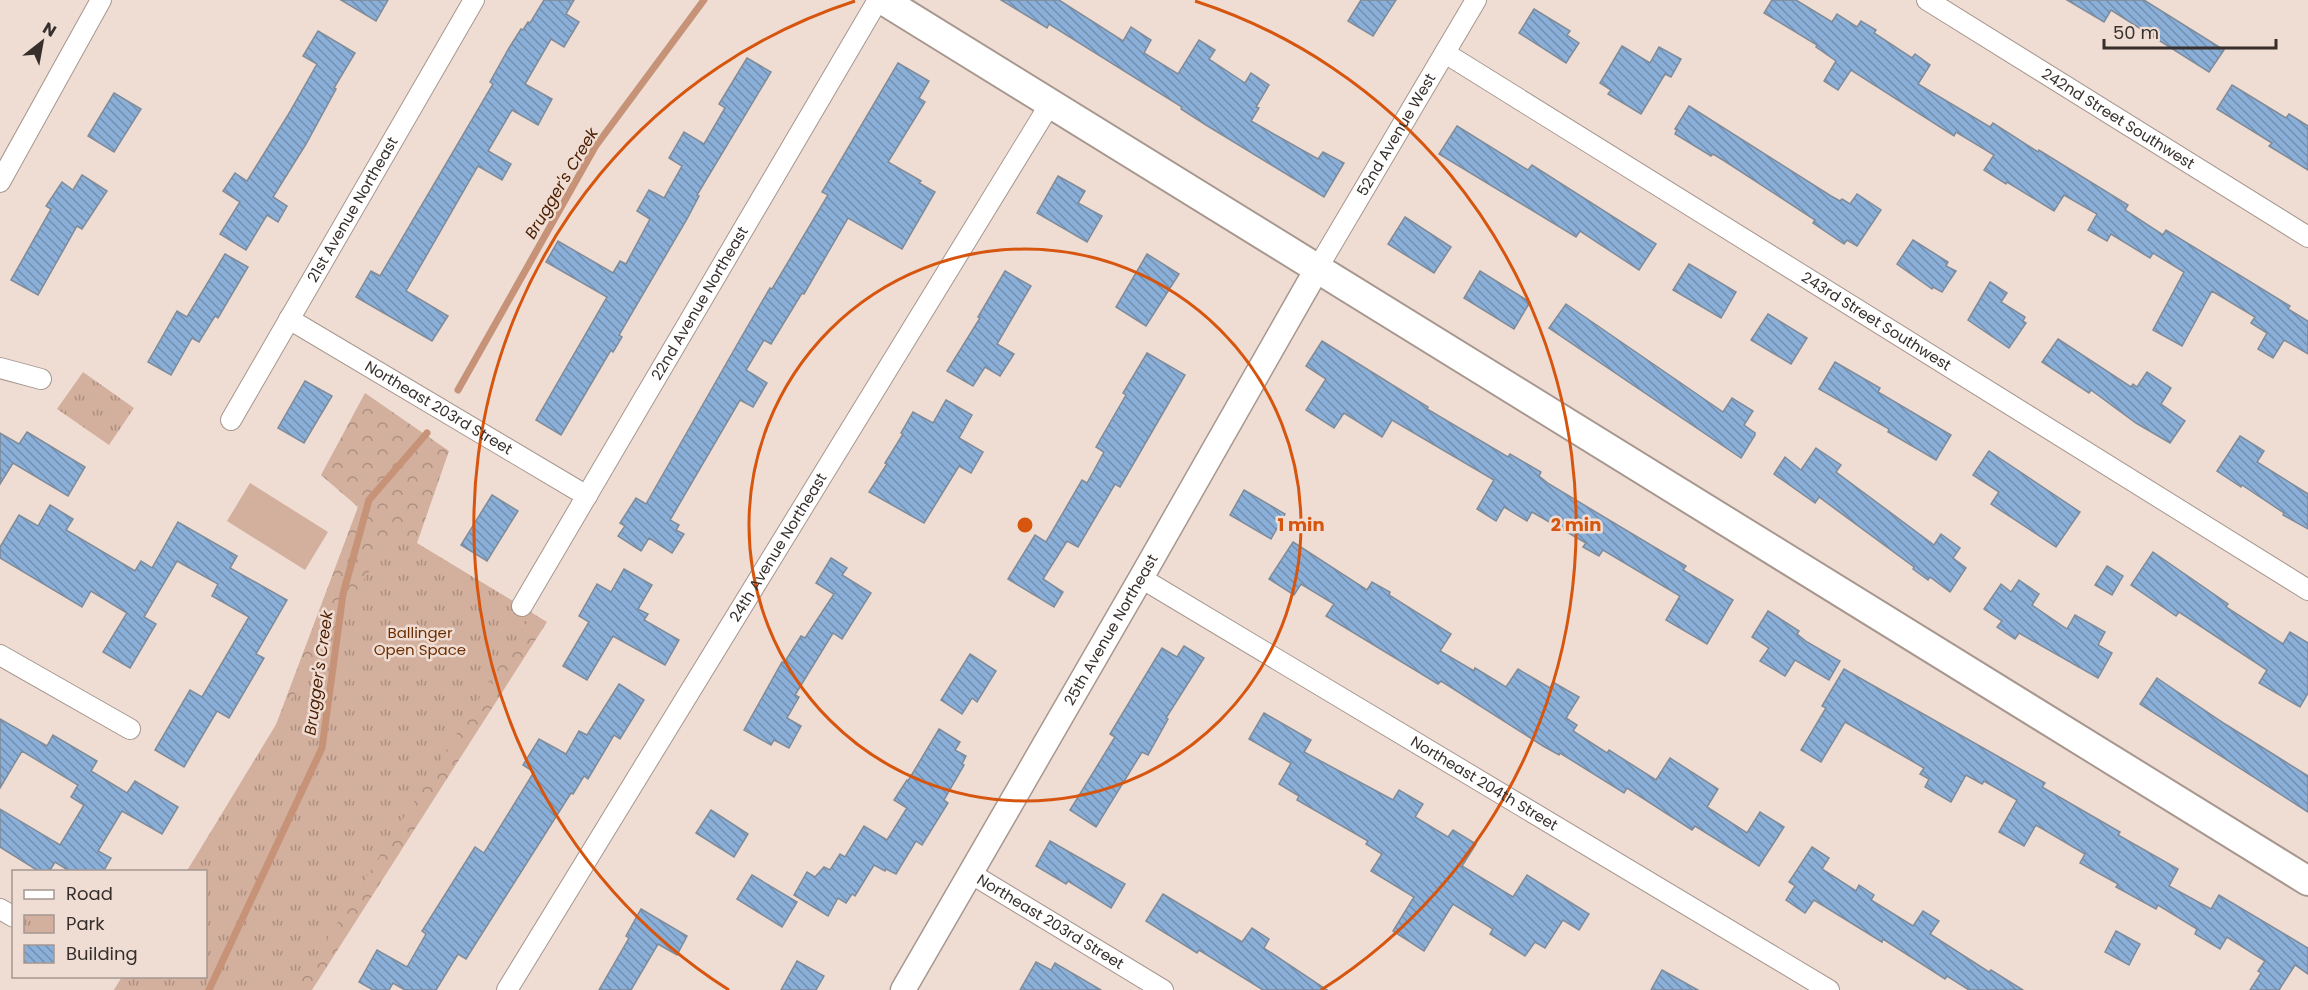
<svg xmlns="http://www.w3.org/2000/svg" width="2308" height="990" font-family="Poppins,sans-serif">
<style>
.forest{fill:url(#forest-crowns)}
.park{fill:url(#park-tufts)}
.garden{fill:#d3af9d}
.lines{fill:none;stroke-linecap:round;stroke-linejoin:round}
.stream{stroke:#c69378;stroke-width:7}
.building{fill:url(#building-back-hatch);stroke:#808b98;stroke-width:1.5}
.minor-casing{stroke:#a7978e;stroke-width:22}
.tertiary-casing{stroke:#a7978e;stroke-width:27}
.secondary-casing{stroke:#a7978e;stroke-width:32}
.minor{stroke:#fff;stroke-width:20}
.tertiary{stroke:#fff;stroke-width:24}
.secondary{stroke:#fff;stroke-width:28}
.ring{fill:none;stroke:#d6550f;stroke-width:3}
.labels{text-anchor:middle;stroke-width:5;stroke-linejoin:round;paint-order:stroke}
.street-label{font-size:15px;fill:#362f2c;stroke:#efddd4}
.park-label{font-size:15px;fill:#6d2f02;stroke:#efddd4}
.water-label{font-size:16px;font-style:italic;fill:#4a1c00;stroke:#efddd4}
.centre{fill:#d6550f;stroke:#efddd4;stroke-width:3}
.ring-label{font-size:18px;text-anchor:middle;font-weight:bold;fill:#d6550f;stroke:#efddd4;stroke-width:5;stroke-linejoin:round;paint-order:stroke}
</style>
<defs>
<pattern id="forest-crowns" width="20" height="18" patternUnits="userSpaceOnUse" patternTransform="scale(1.5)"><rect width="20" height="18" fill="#d3af9d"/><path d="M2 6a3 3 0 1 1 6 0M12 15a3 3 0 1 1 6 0" fill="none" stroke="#ac8f80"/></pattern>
<pattern id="park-tufts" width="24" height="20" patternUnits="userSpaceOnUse" patternTransform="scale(1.5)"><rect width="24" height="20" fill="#d3af9d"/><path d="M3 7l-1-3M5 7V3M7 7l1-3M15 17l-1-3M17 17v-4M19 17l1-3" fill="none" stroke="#ac8f80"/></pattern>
<pattern id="building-back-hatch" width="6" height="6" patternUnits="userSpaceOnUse" patternTransform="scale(1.5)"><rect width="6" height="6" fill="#8aafd8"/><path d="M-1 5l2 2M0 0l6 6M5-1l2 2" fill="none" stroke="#728faf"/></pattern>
</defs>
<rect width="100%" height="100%" fill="#efddd4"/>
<polygon class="forest" points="365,393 449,451 417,543 547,622 312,990 114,990 122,977 206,976 206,872 187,871 274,730 358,507 321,475"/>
<g class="park">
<polygon points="83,372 134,408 109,445 57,409"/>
<polygon points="394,530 533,613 295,990 114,990 122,977 206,976 206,872 187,871"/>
</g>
<polygon class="garden" points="250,483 328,532 305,570 227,521"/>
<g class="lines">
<g class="stream">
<polyline points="458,390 595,147 704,0"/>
<polyline points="209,990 322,748 343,594 369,500 427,433"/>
</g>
</g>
<g class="building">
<polygon points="341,0 388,0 376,21"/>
<polygon points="544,0 574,0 566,14 579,22 564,47 551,39 525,84 552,99 538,125 512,110 488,151 511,164 502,180 478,166 406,291 448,316 432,341 356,297 371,271 380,276 493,84 490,82 509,48 521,29 523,30 528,22 530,23"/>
<polygon points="1001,0 1059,0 1123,41 1131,27 1151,40 1144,53 1178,74 1199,40 1215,50 1209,59 1245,83 1251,73 1269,85 1256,107 1259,108 1251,121 1318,159 1323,152 1344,163 1324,197 1206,125 1181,109 1182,107 1049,24 1047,28"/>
<polygon points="1361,0 1396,0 1373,36 1348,21"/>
<polygon points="1772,0 1796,0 1832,22 1837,14 1857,27 1861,21 1876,30 1874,33 1912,58 1915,54 1930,65 1918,84 1990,127 1993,123 2038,152 2039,150 2128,205 2125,210 2163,235 2166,230 2290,306 2288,309 2308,321 2308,354 2284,340 2273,358 2258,349 2267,333 2251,323 2255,317 2212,291 2182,346 2153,330 2184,272 2153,253 2150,258 2111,234 2107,241 2088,230 2097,214 2064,195 2054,211 2007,182 2006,184 1984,170 1994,155 1956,132 1954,136 1851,70 1838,90 1824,81 1836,61 1816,47 1817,45 1764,13"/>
<polygon points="2067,0 2144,0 2224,50 2209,72 2111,10 2104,22"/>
<polygon points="1534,9 1570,31 1567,35 1579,43 1566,63 1519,33"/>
<polygon points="318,31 355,53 334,88 336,89 306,144 273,197 287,206 278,222 267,215 246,250 220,234 240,202 223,191 235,173 247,181 288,115 317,64 303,56"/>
<polygon points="1622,46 1650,63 1659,47 1681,59 1671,77 1665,74 1641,114 1608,94 1611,90 1600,83"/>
<polygon points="747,58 771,72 697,195 699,196 687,219 619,335 622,337 613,352 611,350 561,435 536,420 607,297 546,262 558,241 613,273 620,261 626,264 650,219 637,211 649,190 664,198 682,166 669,158 684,132 704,144 725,108 719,104"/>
<polygon points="898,63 929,81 919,98 925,102 888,162 921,181 919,183 935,192 902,249 848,218 804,294 802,293 771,344 764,340 746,370 767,383 753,407 740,400 670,520 679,525 676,530 684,534 672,553 649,538 641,551 618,536 625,526 620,523 636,498 646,504 738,343 770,288 772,289 828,195 822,192"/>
<polygon points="2232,85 2286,118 2289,114 2308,126 2308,170 2269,146 2272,143 2217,109"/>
<polygon points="114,93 141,109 114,152 88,136"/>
<polygon points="1689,106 1831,196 1840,201 1842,199 1850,204 1857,194 1881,210 1857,246 1847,240 1844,244 1813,223 1815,220 1723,160 1713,154 1711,156 1675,134 1677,130 1675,129"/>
<polygon points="1457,126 1528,170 1532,165 1656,244 1639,270 1580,231 1576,237 1439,154"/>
<polygon points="82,175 107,191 82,229 77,226 38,295 11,280 51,209 46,206 62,182 73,190"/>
<polygon points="1058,176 1085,191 1078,203 1102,216 1087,242 1037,213"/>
<polygon points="1405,217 1451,247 1434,273 1388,244"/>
<polygon points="1913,240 1948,262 1946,266 1956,271 1942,292 1933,287 1932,289 1897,264"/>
<polygon points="225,254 248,267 218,318 215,316 199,342 192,338 171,375 148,362 177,311 187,317"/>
<polygon points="1147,254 1179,274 1146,326 1116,307"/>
<polygon points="1689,264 1736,292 1721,318 1673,290"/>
<polygon points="1005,271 1031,286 997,344 1014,354 1000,376 985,367 973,386 947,371 980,318 978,317"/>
<polygon points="1480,271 1530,302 1514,329 1464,298"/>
<polygon points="1990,282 2007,293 2001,302 2025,317 2023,321 2026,323 2009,348 1968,320"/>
<polygon points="1566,304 1723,412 1732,398 1753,411 1744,425 1755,433 1755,435 1741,458 1549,328"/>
<polygon points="1768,314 1807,338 1791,364 1751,340"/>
<polygon points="2058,339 2131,387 2133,384 2137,387 2147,372 2171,388 2161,404 2185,421 2170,443 2136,423 2091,390 2089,393 2042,362"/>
<polygon points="1322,341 1428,407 1427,409 1508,457 1510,454 1541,472 1539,476 1549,484 1686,566 1683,570 1733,600 1707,644 1666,620 1680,596 1603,550 1599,556 1583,547 1586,543 1532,512 1527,521 1504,507 1496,521 1477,509 1494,480 1392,420 1382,437 1344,413 1334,428 1306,410 1326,379 1306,366"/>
<polygon points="1147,353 1185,375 1120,487 1115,484 1078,547 1067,541 1043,579 1063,592 1054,607 1008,579 1035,535 1046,542 1082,480 1087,483 1104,452 1096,447 1126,395 1123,393"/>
<polygon points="1835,362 1880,388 1878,392 1951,435 1936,460 1888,432 1889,429 1819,389"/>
<polygon points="305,381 332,396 304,443 278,428"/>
<polygon points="946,400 972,415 959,438 983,452 971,473 959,466 924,523 869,492 887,464 885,463 903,434 901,433 913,412 933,423"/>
<polygon points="27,432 85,467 68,496 13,463 0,484 0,433 19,444"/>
<polygon points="2240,436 2264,451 2257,462 2308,494 2308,529 2283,515 2284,513 2242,485 2241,487 2217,471"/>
<polygon points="1816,448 1841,465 1836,472 1934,545 1941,534 1960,548 1953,558 1966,568 1950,592 1930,577 1928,580 1913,569 1914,567 1819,497 1815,503 1774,474 1785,457 1801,470"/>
<polygon points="1989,451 2080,512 2056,547 1991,504 1999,492 1973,475"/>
<polygon points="1244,490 1285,514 1271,539 1230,515"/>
<polygon points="492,495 518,511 487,561 461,545"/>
<polygon points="50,505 73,519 66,530 135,571 141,561 152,568 178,522 237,556 230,568 287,600 256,654 264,658 229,718 217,711 184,767 155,750 190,690 202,697 249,617 212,596 218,584 177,561 144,617 156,624 130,668 103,652 127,613 91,591 82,607 0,558 0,547 19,515 38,526"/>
<polygon points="1293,542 1367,590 1372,582 1390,592 1389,595 1451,634 1440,651 1474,671 1475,668 1506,687 1518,669 1550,688 1553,682 1579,697 1566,718 1577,725 1573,731 1607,753 1609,750 1656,780 1670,758 1718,789 1707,807 1747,833 1760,812 1784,827 1759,866 1695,826 1692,830 1627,788 1624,793 1560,753 1559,755 1543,746 1441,681 1438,684 1326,616 1334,604 1301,584 1294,595 1269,579"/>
<polygon points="2153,552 2228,604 2226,607 2283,644 2290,632 2308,643 2308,693 2300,707 2259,683 2267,670 2179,612 2176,616 2131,585"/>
<polygon points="831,558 847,568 842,575 871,593 842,639 833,633 795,695 799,697 787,718 801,726 789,748 774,740 771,745 744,730 782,662 784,663 801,636 805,638 834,594 816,583"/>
<polygon points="2107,566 2123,576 2112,595 2095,585"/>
<polygon points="624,569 652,585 638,609 648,614 644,620 679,640 665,665 613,636 587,680 563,666 589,622 579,616 597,584 611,592"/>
<polygon points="2019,580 2039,594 2032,605 2067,629 2075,615 2105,632 2098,645 2112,653 2098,678 2019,633 2015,639 1997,627 2002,621 1984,609 2001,584 2011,592"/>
<polygon points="1768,611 1799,631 1797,634 1807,642 1840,661 1829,680 1795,660 1785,676 1760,661 1769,648 1752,637"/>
<polygon points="1184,646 1204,658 1166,718 1168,719 1148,755 1142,752 1096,827 1070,810 1115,737 1110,734 1162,648 1177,657"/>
<polygon points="970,654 996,671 977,702 972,698 962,714 941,700"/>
<polygon points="1844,669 2045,783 2042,787 2120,832 2118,835 2178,869 2169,886 2211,909 2219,895 2308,948 2308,974 2295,965 2279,990 2250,990 2261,973 2258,971 2265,961 2227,937 2220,949 2195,934 2197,929 2158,905 2156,909 2116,887 2118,884 2080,863 2085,854 2036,825 2024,846 1999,832 2017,800 1984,781 1982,784 1966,775 1951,802 1925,787 1929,779 1920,774 1924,768 1845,722 1821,762 1801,750 1826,708 1822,706"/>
<polygon points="2157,678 2225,724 2308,776 2308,812 2140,704"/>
<polygon points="619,684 644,700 620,739 614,735 588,779 584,776 573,794 571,793 466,959 458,954 436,990 405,990 393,983 389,990 373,990 359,982 377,950 407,967 426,934 422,931 475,847 484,853 534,772 523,765 539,739 566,754 579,731 587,735"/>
<polygon points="1264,713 1311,740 1304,752 1393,800 1399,790 1423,804 1415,817 1448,837 1453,830 1476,844 1462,866 1513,897 1527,875 1589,914 1579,930 1563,920 1545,948 1535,942 1525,956 1490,934 1493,929 1453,904 1424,951 1393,931 1414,897 1371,871 1382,854 1366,844 1368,841 1297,800 1299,796 1279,784 1291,763 1249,739"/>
<polygon points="0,719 47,746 53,735 97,761 91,771 127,793 135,781 178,807 162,834 122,811 98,851 111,858 103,872 71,872 55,862 49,872 40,872 0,847 0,809 60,845 84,805 71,797 78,785 22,751 0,788"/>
<polygon points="939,729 960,742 955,750 966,756 962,764 964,765 944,800 948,803 922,845 916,841 896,874 886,869 885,871 874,865 855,896 852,894 846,903 838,898 828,916 794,895 807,872 815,877 824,867 830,870 840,854 845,857 864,826 887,840 907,808 894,800 907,780 908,781"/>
<polygon points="711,810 748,834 734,857 696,833"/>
<polygon points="1050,841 1125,884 1111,908 1068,881 1066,884 1036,866"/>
<polygon points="1812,847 1829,858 1822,869 1856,891 1859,885 1874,895 1871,900 1913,926 1923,911 1939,921 1930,934 1989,972 1991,970 2023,990 1969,990 1947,976 1945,979 1883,939 1882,942 1814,900 1805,913 1786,900 1795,886 1789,882"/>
<polygon points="752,875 797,902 782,927 737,899"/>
<polygon points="1163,894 1242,942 1252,928 1269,939 1264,948 1327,990 1263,990 1199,950 1197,953 1146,921"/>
<polygon points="641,909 687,936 677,955 658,944 631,990 599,990 629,938 626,936"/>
<polygon points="2116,931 2140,944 2129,965 2105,952"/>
<polygon points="797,961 824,976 816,990 781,990"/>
<polygon points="1036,962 1051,970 1055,963 1101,990 1020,990"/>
<polygon points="1662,970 1698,990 1651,990"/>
</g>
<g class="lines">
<g class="minor-casing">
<g id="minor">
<path id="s1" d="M1927 0 2308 237"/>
<path id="s2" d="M1445 53 2308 590"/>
<polyline points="0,182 101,0"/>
<path id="s3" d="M1317 269 1476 0"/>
<path id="s4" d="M289 319 587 496"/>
<polyline points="0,368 41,379"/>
<path id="s5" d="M231 420 474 0"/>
<path id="s6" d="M1141 578 1829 990"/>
<path id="s7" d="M522 606 878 0"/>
<polyline points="0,655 130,729"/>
<path id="s8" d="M970 873 1163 990"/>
<polyline points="0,909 14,917"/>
<path id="s9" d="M507 990 1050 104"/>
</g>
</g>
<g class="tertiary-casing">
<g id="tertiary">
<path id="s10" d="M903 990 1141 578 1317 269"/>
</g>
</g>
<g class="secondary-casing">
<polyline id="secondary" points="883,0 2308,881"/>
</g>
<use href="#minor" class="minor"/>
<use href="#tertiary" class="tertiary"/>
<use href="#secondary" class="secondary"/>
</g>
<g class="ring">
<circle cx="1025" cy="525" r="276"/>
<path d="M729 990A551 551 0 0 1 855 1M1195 1A551 551 0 0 1 1321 990"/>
</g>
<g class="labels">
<g class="street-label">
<text dy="5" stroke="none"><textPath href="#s1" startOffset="225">242nd Street Southwest</textPath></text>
<text dy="5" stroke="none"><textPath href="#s3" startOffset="156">52nd Avenue West</textPath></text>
<text dy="5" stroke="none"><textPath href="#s5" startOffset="243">21st Avenue Northeast</textPath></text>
<text dy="5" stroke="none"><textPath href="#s7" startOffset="351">22nd Avenue Northeast</textPath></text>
<text dy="5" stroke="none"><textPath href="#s2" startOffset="508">243rd Street Southwest</textPath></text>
<text dy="5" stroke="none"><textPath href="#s4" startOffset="174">Northeast 203rd Street</textPath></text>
<text dy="5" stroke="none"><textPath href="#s9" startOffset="519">24th Avenue Northeast</textPath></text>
<text dy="5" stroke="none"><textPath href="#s10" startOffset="416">25th Avenue Northeast</textPath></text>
<text dy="5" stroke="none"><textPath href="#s6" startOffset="400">Northeast 204th Street</textPath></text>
<text dy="5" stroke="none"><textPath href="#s8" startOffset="94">Northeast 203rd Street</textPath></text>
</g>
<g class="park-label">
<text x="420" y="638">Ballinger<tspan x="420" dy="17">Open Space</tspan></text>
</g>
<g class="water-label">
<text transform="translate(561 183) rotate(-59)" y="6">Brugger's Creek</text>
<text transform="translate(318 673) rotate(-82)" y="6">Brugger's Creek</text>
</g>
</g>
<circle cx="1025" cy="525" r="9" class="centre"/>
<g class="ring-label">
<text x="1301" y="531">1 min</text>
<text x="1576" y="531">2 min</text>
</g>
<rect x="12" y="870" width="195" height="108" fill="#efddd4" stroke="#a59791" stroke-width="1.5"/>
<rect x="24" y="890" width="30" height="9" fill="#ffffff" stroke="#a59791" stroke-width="1.5"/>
<text x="66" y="900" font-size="18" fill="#362f2c">Road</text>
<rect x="24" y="915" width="30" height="18" fill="url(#park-tufts)" stroke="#a59791" stroke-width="1.5"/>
<text x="66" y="930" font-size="18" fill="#362f2c">Park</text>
<rect x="24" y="945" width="30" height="18" fill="url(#building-back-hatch)" stroke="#a59791" stroke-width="1.5"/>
<text x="66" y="960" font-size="18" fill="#362f2c">Building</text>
<g transform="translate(42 42) rotate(31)" stroke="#efddd4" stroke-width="4.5" paint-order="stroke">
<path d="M0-4.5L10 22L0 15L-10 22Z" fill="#362f2c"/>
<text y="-9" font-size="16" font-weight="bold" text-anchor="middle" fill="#362f2c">N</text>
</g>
<path d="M2104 39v9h172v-9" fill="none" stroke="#362f2c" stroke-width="3"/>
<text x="2113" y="39" font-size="18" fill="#362f2c" stroke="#efddd4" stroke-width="4.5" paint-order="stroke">50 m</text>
</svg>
